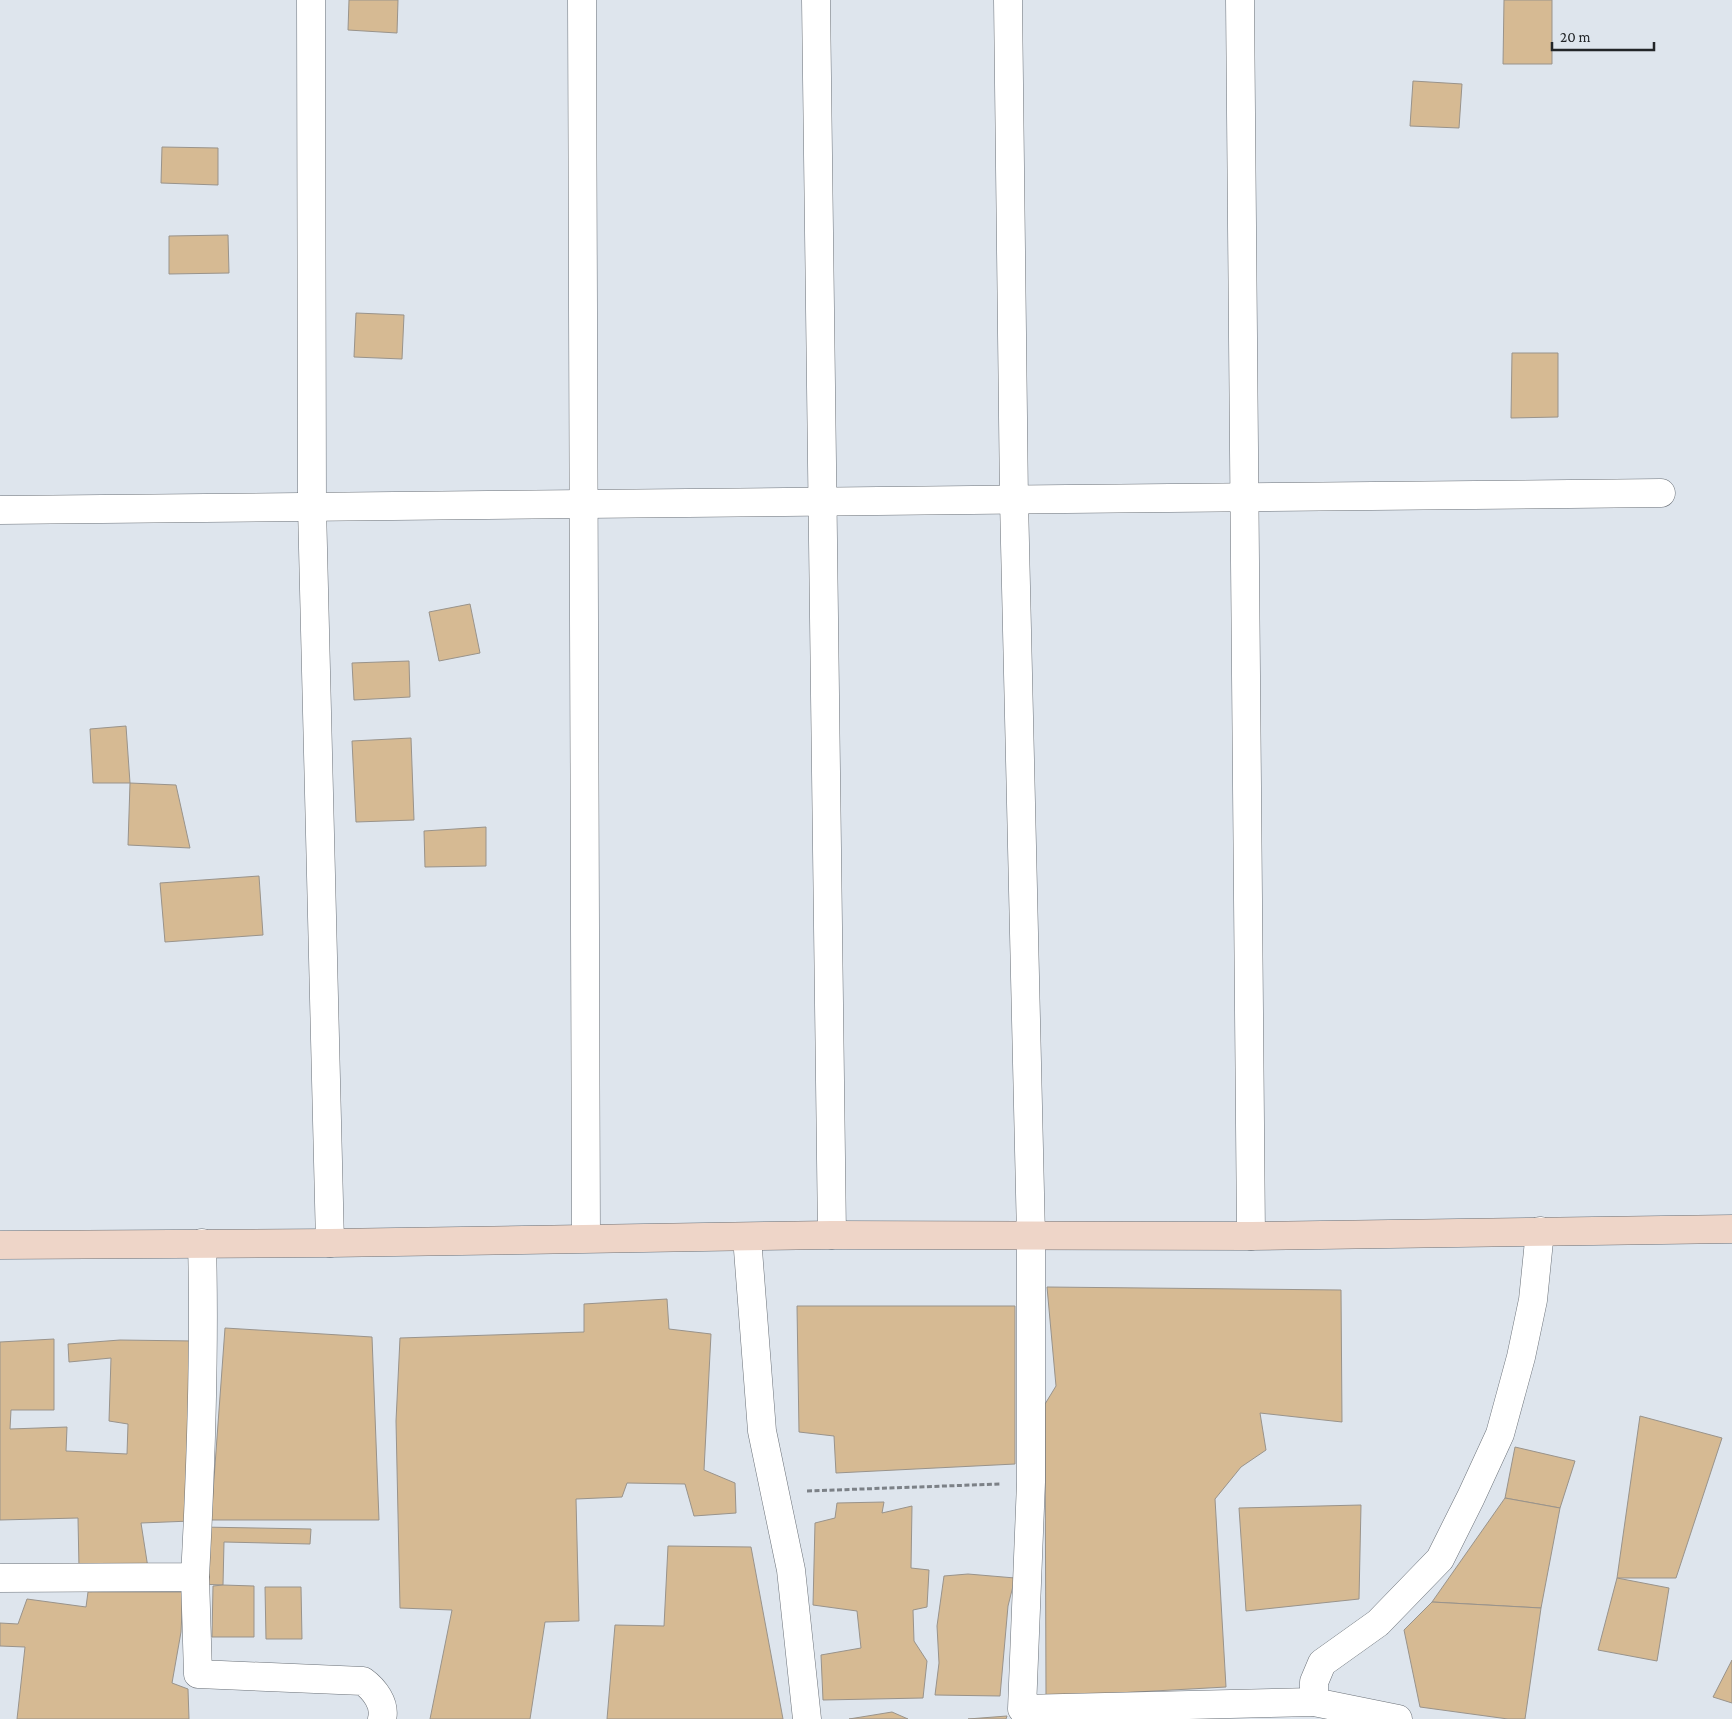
<svg xmlns="http://www.w3.org/2000/svg" width="1732" height="1719" font-family="'Crimson Pro',serif">
<style>
.building{fill:#d6ba93;stroke:#99938b}
.lines{fill:none;stroke-linecap:round;stroke-linejoin:round}
.street-casing{stroke:#6b7178;stroke-width:29}
.secondary-casing{stroke:#6b7178;stroke-width:29}
.path{stroke:#7c8187;stroke-width:3;stroke-dasharray:5 2.5;stroke-linecap:butt}
.street{stroke:#fff;stroke-width:28}
.secondary{stroke:#eed5c8;stroke-width:28}
</style>
<rect width="100%" height="100%" fill="#dee5ed"/>
<g class="building">
<polygon points="349,0 398,0 397,33 348,30"/>
<polygon points="1504,0 1552,0 1552,64 1503,64"/>
<polygon points="1413,81 1462,84 1459,128 1410,126"/>
<polygon points="162,147 218,148 218,185 161,183"/>
<polygon points="228,235 229,273 169,274 169,236"/>
<polygon points="356,313 404,315 402,359 354,357"/>
<polygon points="1512,353 1558,353 1558,417 1511,418"/>
<polygon points="470,604 480,653 439,661 429,612"/>
<polygon points="409,661 410,697 354,700 352,663"/>
<polygon points="126,726 130,783 93,783 90,729"/>
<polygon points="411,738 414,820 356,822 352,741"/>
<polygon points="130,783 176,785 190,848 128,845"/>
<polygon points="486,827 486,866 425,867 424,831"/>
<polygon points="259,876 263,935 165,942 160,883"/>
<polygon points="1047,1287 1341,1290 1342,1422 1260,1413 1266,1450 1241,1467 1215,1499 1226,1687 1046,1697 1045,1404 1056,1386"/>
<polygon points="667,1299 669,1329 711,1334 704,1470 735,1483 736,1513 694,1516 685,1484 627,1483 622,1497 576,1499 579,1621 545,1622 530,1719 430,1719 452,1610 400,1608 396,1421 400,1338 584,1332 584,1304"/>
<polygon points="797,1306 1015,1306 1015,1464 836,1473 834,1436 799,1432"/>
<polygon points="225,1328 372,1337 379,1520 211,1520"/>
<polygon points="54,1339 54,1410 11,1410 10,1429 67,1427 66,1451 127,1454 128,1424 109,1421 111,1358 69,1362 68,1344 120,1340 193,1341 191,1521 141,1523 148,1568 79,1568 78,1518 0,1520 0,1342"/>
<polygon points="1640,1416 1722,1438 1676,1578 1617,1578"/>
<polygon points="1515,1447 1575,1461 1560,1508 1505,1498"/>
<polygon points="1505,1498 1560,1508 1541,1608 1432,1602"/>
<polygon points="884,1502 882,1513 912,1506 911,1568 929,1570 927,1607 913,1610 914,1641 927,1661 923,1698 823,1700 821,1655 861,1648 857,1611 813,1605 815,1523 835,1518 837,1503"/>
<polygon points="1361,1505 1359,1599 1246,1611 1239,1508"/>
<polygon points="201,1527 311,1529 310,1544 224,1542 223,1585 199,1584"/>
<polygon points="668,1546 751,1547 783,1719 607,1719 615,1625 664,1626"/>
<polygon points="968,1574 1015,1578 1008,1606 1000,1696 935,1695 939,1663 937,1626 944,1576"/>
<polygon points="1617,1578 1669,1588 1657,1661 1598,1650"/>
<polygon points="223,1585 254,1586 254,1637 212,1637 213,1586"/>
<polygon points="265,1587 301,1587 302,1639 266,1639"/>
<polygon points="88,1592 183,1592 181,1632 172,1683 188,1689 189,1719 17,1719 25,1647 0,1646 0,1623 18,1624 27,1599 86,1607"/>
<polygon points="1432,1602 1541,1608 1525,1719 1508,1719 1420,1707 1404,1630"/>
<polygon points="1732,1660 1732,1703 1713,1697"/>
<polygon points="892,1712 908,1719 849,1719"/>
<polygon points="1007,1716 1006,1719 968,1719"/>
</g>
<g class="lines">
<g class="street-casing">
<g id="street">
<polyline points="311,0 312,507 330,1243"/>
<polyline points="582,0 586,1238"/>
<polyline points="816,0 832,1235"/>
<polyline points="1008,0 1014,500 1031,1236 1031,1482 1022,1709 1314,1702 1398,1719"/>
<polyline points="1240,0 1251,1236"/>
<polyline points="0,510 1661,493"/>
<polyline points="747,1237 762,1431 791,1570 807,1719"/>
<path d="M195 1577 198 1674 363 1681C374 1689 386 1704 382 1719"/>
<path d="M0 1578 195 1577C201 1465 205 1355 202 1243"/>
<polyline points="1314,1702 1314,1682 1322,1663 1378,1623 1440,1559 1471,1497 1500,1434 1521,1357 1533,1300 1540,1231"/>
</g>
</g>
<g class="secondary-casing">
<polyline id="secondary" points="0,1245 330,1243 832,1235 1251,1236 1732,1229"/>
</g>
<polyline class="path" points="807,1491 1000,1484"/>
<use href="#street" class="street"/>
<use href="#secondary" class="secondary"/>
</g>
<path d="M1552 42v8h102v-8" fill="none" stroke="#222528" stroke-width="2.5"/>
<text x="1560" y="42" font-size="15" fill="#222528" stroke="#dee5ed" stroke-width="4" paint-order="stroke">20 m</text>
</svg>
